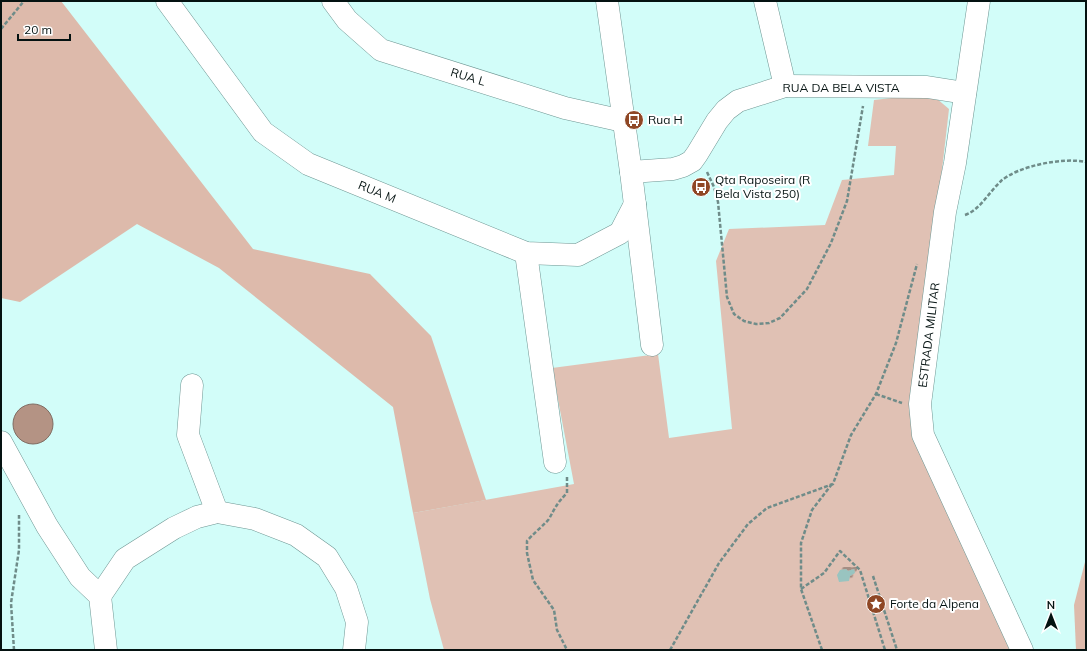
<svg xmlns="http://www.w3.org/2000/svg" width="1087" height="651" font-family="Mulish,sans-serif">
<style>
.green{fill:#e0c1b4}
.forest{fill:#ddbaab}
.water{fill:#b49384;stroke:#7f6c62}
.building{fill:#99c4c0;filter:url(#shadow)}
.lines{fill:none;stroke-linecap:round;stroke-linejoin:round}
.minor-casing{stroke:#6e9693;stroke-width:23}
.path{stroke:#6f8c89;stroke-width:2.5;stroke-dasharray:4 2;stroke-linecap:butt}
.minor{stroke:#fff;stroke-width:22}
.labels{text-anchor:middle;stroke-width:4;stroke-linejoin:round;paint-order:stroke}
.street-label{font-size:12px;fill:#041211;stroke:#fff}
.poi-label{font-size:12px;fill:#041211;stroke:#fff;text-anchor:start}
</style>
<defs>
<filter id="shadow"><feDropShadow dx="3.5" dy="-3.5" stdDeviation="0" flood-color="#0004"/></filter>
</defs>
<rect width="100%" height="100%" fill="#d2fdf9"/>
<polygon class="green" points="918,95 936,98 949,109 912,431 1012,650 444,650 430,599 413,513 574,484 552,368 658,354 669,438 732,429 716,261 729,229 825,225 842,180 894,175 896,146 868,146 874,100"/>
<g class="forest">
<polygon points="1,1 61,1 253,249 370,274 431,336 486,500 413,513 393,407 219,268 137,224 20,302 1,298"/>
<polygon points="1086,558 1086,650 1076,650 1074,605"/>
</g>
<circle class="water" cx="33" cy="424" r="20"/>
<polygon class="building" points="846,569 848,571 854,569 855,573 850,576 849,581 839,582 837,575 840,570"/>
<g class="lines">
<g class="minor-casing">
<g id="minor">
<polyline points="167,1 263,132 308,164 526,253 578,255 620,233 635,204"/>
<polyline points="333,1 347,20 381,50 565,108 623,121"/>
<polyline points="607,1 631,172 652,345"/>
<polyline points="765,1 785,86"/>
<polyline points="979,1 955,163 945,212 920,404 923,435 1022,650"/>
<polyline points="631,172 673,169 683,166 692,161 697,154 717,121 726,110 738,101 785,86 927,87 965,93"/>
<polyline points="526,253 555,462"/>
<polyline points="192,385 188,435 217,512"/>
<polyline points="1,442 47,526 80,577 100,596 106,650"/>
<polyline points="100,596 125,559 174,528 197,517 217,512 255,519 296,535 327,557 346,588 357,622 354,650"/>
</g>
</g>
<g class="path">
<polyline points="1,29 24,1"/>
<polyline points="707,172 714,187 718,202 727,297 734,314 744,321 756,324 769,323 780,318 807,289 831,243 847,201 863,106"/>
<path d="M965 215C980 210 989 192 1001 181 1018 166 1063 157 1086 162"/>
<polyline points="876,394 902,403"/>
<path d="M567 477V493C557 503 555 508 549 519 547 522 531 536 527 541V553L533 580 554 610 557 630 567 650"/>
<polyline points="873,576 897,650"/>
<polyline points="801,589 824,573 840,551 860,570 885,650"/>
<polyline points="14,650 11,603 19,550 19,515"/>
<polyline points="670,650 719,563 748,524 767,508 833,484 851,435 876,394 896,343 917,264"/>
<polyline points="822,650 801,589 801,543 812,510 832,484"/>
</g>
<use href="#minor" class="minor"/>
</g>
<defs>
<g id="bus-disc" transform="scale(1)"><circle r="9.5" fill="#8f4725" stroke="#fff"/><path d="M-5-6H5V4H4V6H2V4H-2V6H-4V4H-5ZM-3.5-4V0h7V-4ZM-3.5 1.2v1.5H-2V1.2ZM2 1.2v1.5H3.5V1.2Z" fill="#fff"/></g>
<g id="sight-disc" transform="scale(1)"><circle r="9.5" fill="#8f4725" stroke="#fff"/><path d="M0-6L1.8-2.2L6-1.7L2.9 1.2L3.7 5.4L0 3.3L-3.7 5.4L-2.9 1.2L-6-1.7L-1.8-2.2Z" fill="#fff"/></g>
</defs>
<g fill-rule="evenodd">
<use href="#bus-disc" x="634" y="120"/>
<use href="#bus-disc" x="701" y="187"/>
<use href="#sight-disc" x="876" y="604"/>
</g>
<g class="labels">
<g class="street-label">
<text transform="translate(468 77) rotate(17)" y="4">RUA L</text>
<text x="841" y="92">RUA DA BELA VISTA</text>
<text transform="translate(377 192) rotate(22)" y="4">RUA M</text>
<text transform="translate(929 335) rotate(-83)" y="4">ESTRADA MILITAR</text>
</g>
<g class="poi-label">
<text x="648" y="124">Rua H</text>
<text x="715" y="184">Qta Raposeira (R<tspan x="715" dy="14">Bela Vista 250)</tspan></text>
<text x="890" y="608">Forte da Alpena</text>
</g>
</g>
<rect width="1087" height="651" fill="none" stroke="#041211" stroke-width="4"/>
<g transform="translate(1051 615)" stroke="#ffffff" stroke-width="3" paint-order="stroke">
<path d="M0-3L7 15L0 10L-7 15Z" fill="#041211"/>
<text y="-6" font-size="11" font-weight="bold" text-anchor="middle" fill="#041211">N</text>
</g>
<path d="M18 34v6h52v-6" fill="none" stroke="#041211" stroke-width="2"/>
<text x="24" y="34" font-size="12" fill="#041211" stroke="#ffffff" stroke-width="3" paint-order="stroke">20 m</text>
</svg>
